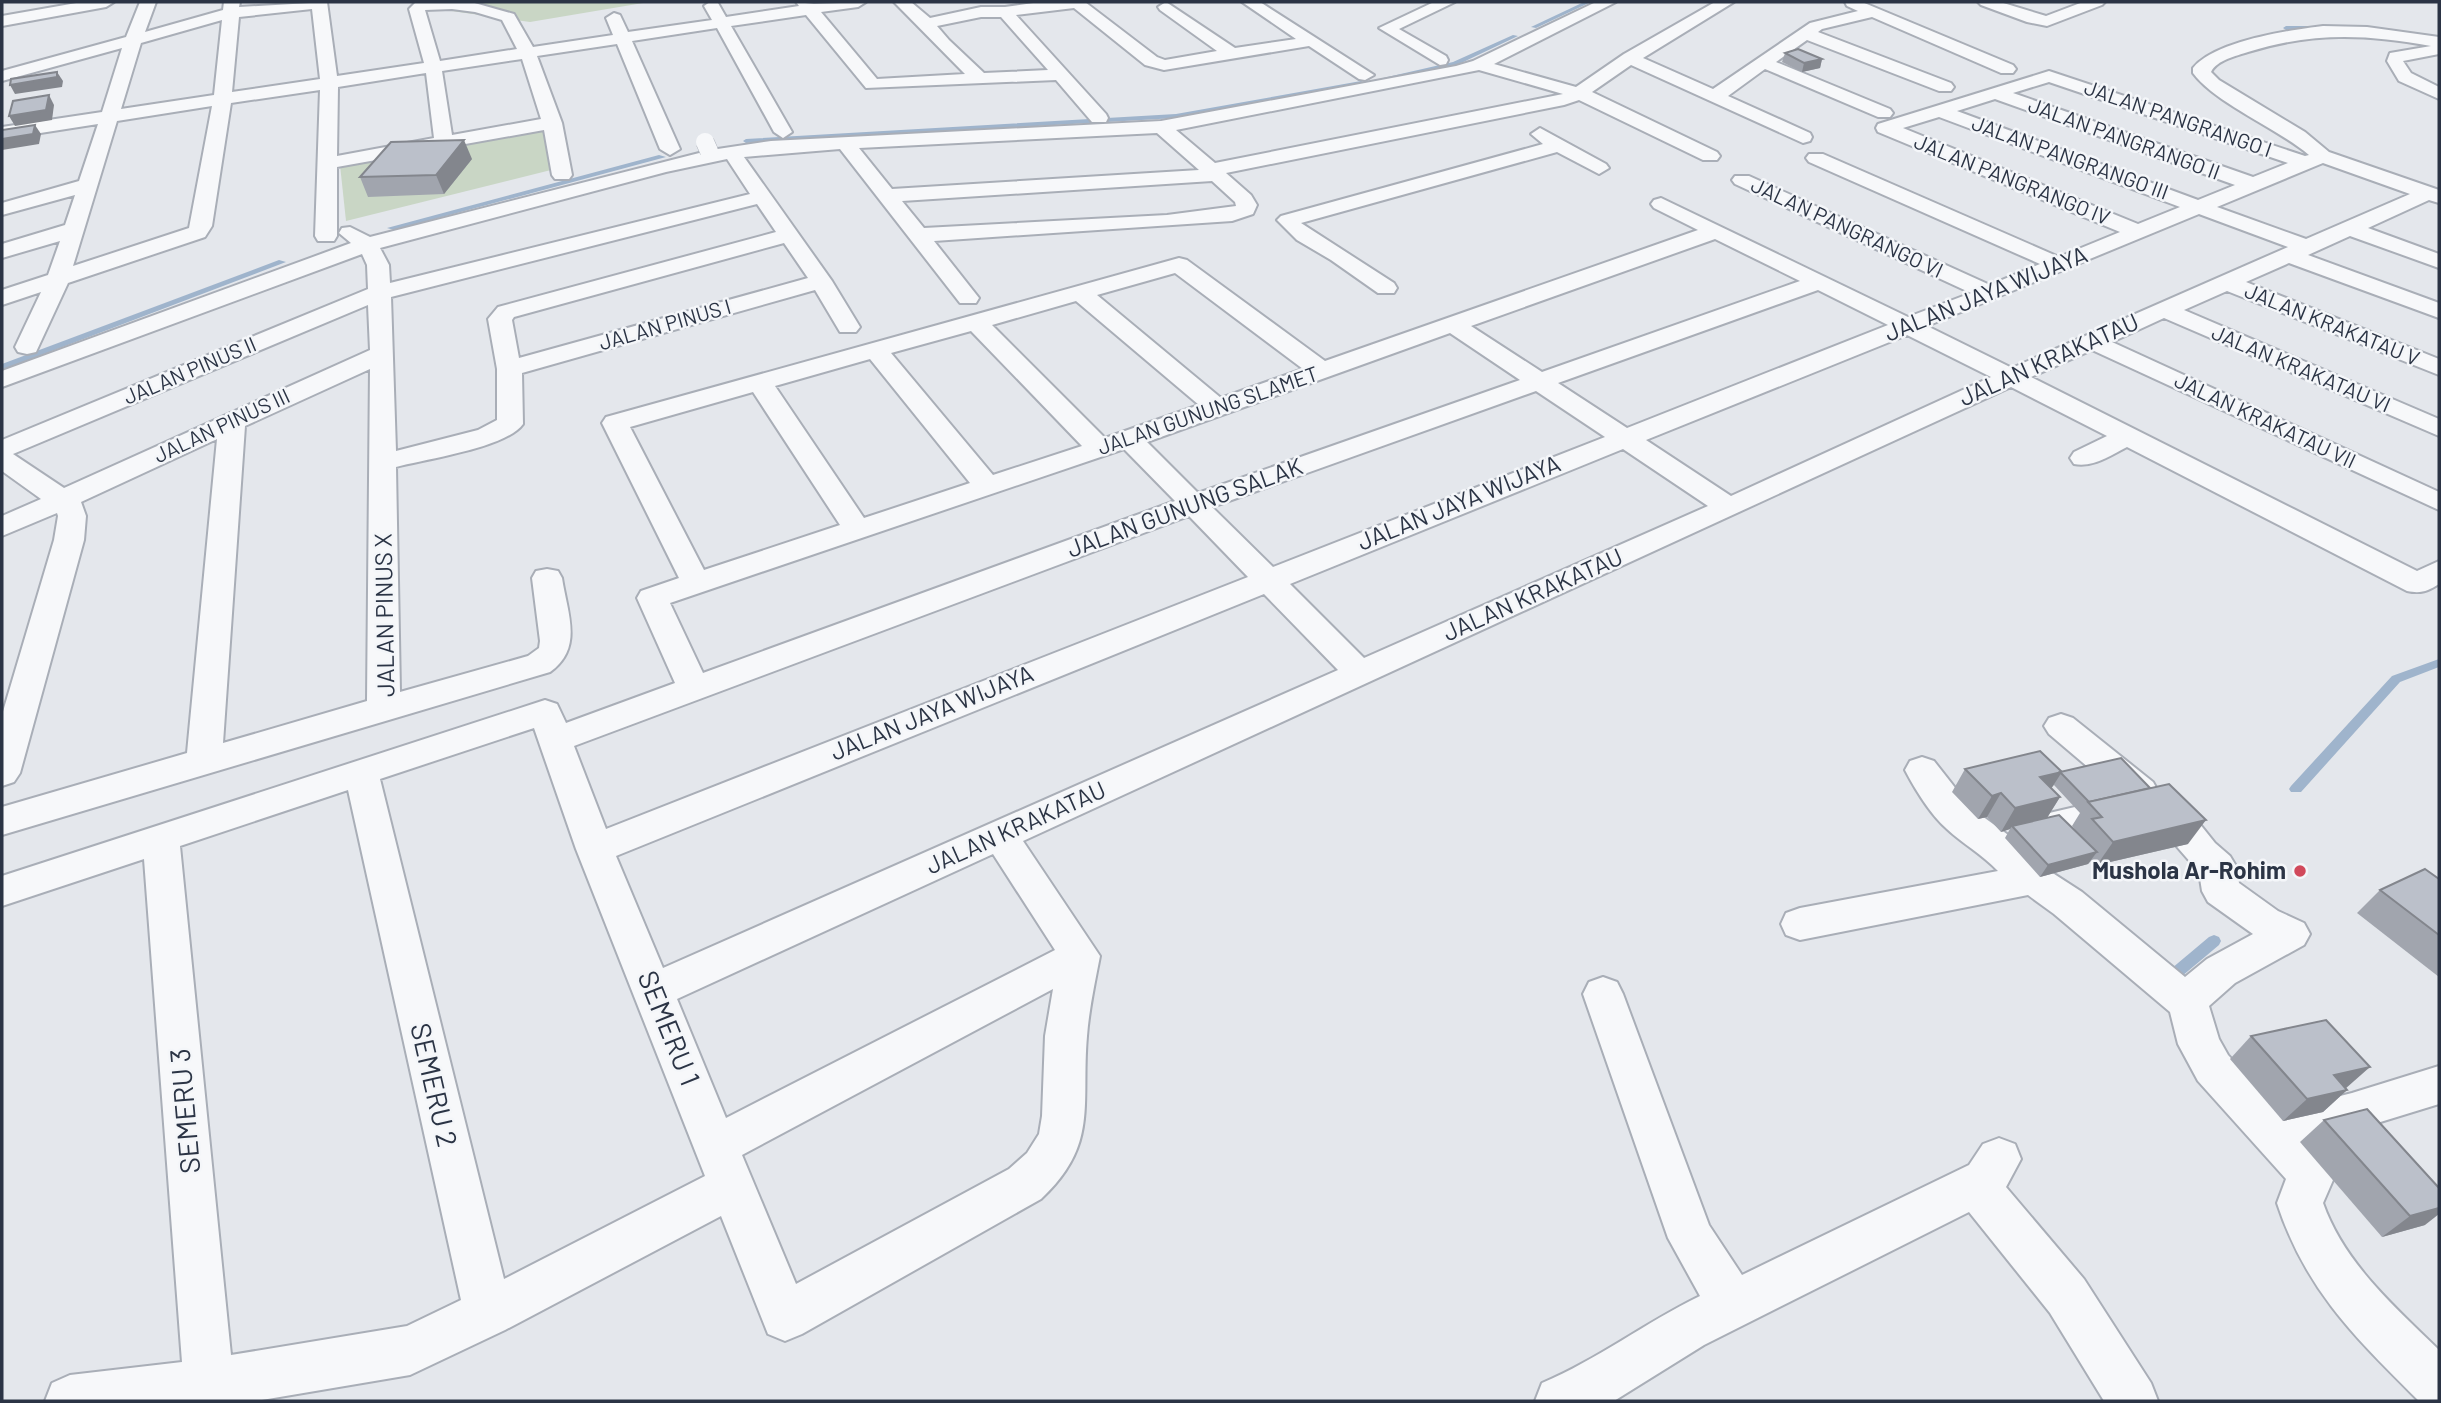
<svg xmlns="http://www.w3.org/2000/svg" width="2441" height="1403" font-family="Barlow,sans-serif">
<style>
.green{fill:#c9d6c5}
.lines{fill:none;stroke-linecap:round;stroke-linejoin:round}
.stream{fill:#9fb4cc;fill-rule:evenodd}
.minor-casing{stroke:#a9aeb7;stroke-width:4}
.minor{fill:#f7f8fa;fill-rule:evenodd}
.minor-bridge-casing{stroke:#a9aeb7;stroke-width:19;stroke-linecap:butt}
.minor-bridge{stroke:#f7f8fa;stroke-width:18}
.wall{fill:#a1a5ae;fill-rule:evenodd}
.shaded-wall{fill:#83868d}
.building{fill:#bbc0ca;stroke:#83868d;stroke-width:2}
.poi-dot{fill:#d1495b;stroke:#f4f6f9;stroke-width:2.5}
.labels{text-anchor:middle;stroke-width:5;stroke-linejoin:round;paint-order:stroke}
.far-street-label{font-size:21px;fill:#2b3445;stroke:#f4f6f9}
.street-label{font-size:24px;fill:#2b3445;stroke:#f4f6f9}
.poi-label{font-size:24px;font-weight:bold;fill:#2b3445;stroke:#f4f6f9;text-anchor:end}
.near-street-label{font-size:28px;fill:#2b3445;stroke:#f4f6f9}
</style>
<rect width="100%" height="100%" fill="#e4e7ec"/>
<g class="green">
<polygon points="435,2 649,2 530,22 423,7"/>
<polygon points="545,128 555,169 346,221 340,165"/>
</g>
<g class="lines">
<g class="stream">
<polygon points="1584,2 1591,2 1536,28 1531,27"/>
<polygon points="2324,26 2326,29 2286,30 2283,28 2286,26"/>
<polygon points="1513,35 1518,36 1457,65 1386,80 1383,78 1453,62"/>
<polygon points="1361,81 1363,82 1363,84 1176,118 746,143 743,141 746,139 1176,114"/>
<polygon points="659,155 666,157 394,230 387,228"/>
<polygon points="279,260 286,262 2,370 2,364"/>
<polygon points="2439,659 2439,667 2400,682 2301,792 2291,792 2289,789 2291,786 2392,676"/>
<polygon points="2214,935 2219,937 2221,941 2219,945 2175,982 2170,984 2165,982 2163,978 2165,974 2209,937"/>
</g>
<g class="minor-casing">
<g id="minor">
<polygon points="82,2 114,2 106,7 2,26 2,16"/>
<path d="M140 2H156L145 32 223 10 224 2H240L239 7 327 2 337 76 424 63 409 9 416 2H471L514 14 533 47 613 35 606 18 614 13 620 15 628 32 712 20 704 6 710 2 718 3 726 17 799 6 796 2 814 4 866 2 858 7 821 12 877 79 965 74 894 2H911L930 18 981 7H1005L1040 2H1085L1157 57 1165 60 1217 51 1160 10 1158 7 1166 2 1235 48 1296 39 1242 2H1260L1374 75 1365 80 1359 79 1309 46 1164 70 1145 65 1074 8 1016 15 1106 114 1108 118 1106 122H1092L1056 80 866 88 806 15 731 26 792 132 783 138 774 132 717 28 632 41 680 149 670 155 660 149 617 44 537 56 562 123 572 175 569 179H555L552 175 544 130 337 167V236L334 241H318L315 236 320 90 231 103 212 226 205 237 68 283 36 352 27 354 18 352 15 347 41 292 2 305V290L48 275 60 241 2 258V244L65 225 75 195 2 215V203L79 181 98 124 2 139V127L102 112 122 48 2 81V71L126 37ZM312 9 320 79 232 92 239 17ZM452 9 475 12 502 20 517 49 440 61 425 10ZM981 17H1001L1048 70 984 73 949 40 937 26ZM222 20 214 95 121 109 141 43ZM522 59 541 119 452 135 442 71ZM426 73 434 138 337 156 338 87ZM212 106 189 228 73 266 117 121Z"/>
<polygon points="1434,2 1455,2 1399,29 1446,56 1448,60 1446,64 1440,65 1379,28"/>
<path d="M1596 2H1616L1494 64 1576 87 1624 54 1715 2H1734L1643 58 1713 89 1810 23 1858 11 1847 6 1845 2H1862L2013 65 2016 69 2013 73H2001L1872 17 1822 29 1818 32 1951 83 1954 87 1951 91H1939L1807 40 1776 62 1890 109 1893 113 1890 117H1878L1765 69 1728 96 1810 133 1812 137 1810 141 1803 143 1631 65 1592 92 1717 152 1720 156 1717 160H1703L1579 100 1564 105 1226 173 1251 195 1257 205 1253 214 1232 221 934 241 979 298 976 303H960L840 149 744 157 832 281 860 327 856 332H840L815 290 522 373 523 424C506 448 426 459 396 467L400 692 528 656 539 648 540 641 532 578 536 571 547 569 558 571 562 578C567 612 584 648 550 672L2 835V807L187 753 217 439 81 502 86 516 84 540 20 773 14 782 2 786V715L54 540 58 516 57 513 2 536V516L41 499 2 471V440L368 289 367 265 362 254 2 387V371L351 243 339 233 342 228 350 227 370 237 711 150 771 141 1161 121 1456 66 1473 61ZM1479 70 1563 94 1215 163 1176 130ZM1157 133 1199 170 892 189 859 148ZM727 159 750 194 390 283 389 265 380 248 666 172ZM1212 181 1235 202 1236 206 1167 215 924 228 902 201ZM757 204 776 232 498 307 488 319 497 369V420L478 430 396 451 391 297ZM784 243 808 278 519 358 512 320 514 317ZM368 305 370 350 64 488 13 454ZM370 369 367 701 223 743 245 426Z"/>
<polygon points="1978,2 2000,2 2046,16 2083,2 2105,2 2102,5 2047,26 2027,22 1981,5"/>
<path d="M2323 26 2367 27 2439 37V54L2403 61 2411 73 2439 87V99L2399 81 2387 61 2390 53 2431 46C2365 34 2313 32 2248 52 2236 56 2217 60 2211 72L2219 80 2305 132 2329 152 2439 190V203L2429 200 2368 228 2439 254V268L2350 236 2308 255 2439 303V318L2289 263 2246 282 2439 359V375L2227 291 2184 310 2439 419V436L2164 318 2112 342 2439 492V510L2092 350 2031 377 2417 571 2439 561V584C2428 591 2421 594 2407 591L2127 447C2111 455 2093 468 2074 464L2070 458 2074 452 2107 436 2011 387 1023 841 1100 956C1095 982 1089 1009 1087 1036 1081 1105 1099 1145 1041 1199L802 1334 785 1341 768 1334 721 1216 505 1330 410 1375 256 1401H45L52 1383 70 1375 182 1362 144 859 2 906V876L545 700 557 704 566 723 675 683 637 598 641 591 679 578 602 423 606 417 1179 258 1187 260 1325 361 1698 230 1654 208 1651 204 1654 200 1661 198 1908 317 1971 293 1735 184 1732 180 1735 176H1749L1990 285 2040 264 1809 162 1806 158 1809 154H1823L2059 257 2120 232 1878 132 1876 128 1878 124 2049 71 2305 156 2309 155C2277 128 2215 103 2193 73V68C2215 41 2290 30 2323 26ZM2049 82 2288 163 2253 177 2013 93ZM1995 99 2235 185 2198 200 1957 111ZM1939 117 2180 207 2138 224 1903 128ZM2323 163 2410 194 2306 239 2217 207ZM2199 214 2288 247 2012 368 1927 326ZM1715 239 1800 281 1542 372 1471 326ZM1175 273 1303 369 1221 398 1097 295ZM1818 290 1888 325 1627 428 1558 383ZM1076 301 1199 405 1105 438 992 325ZM971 331 1082 446 993 475 891 353ZM1450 333 1520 380 1198 493 1147 442ZM1907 335 1991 377 1731 496 1646 440ZM870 359 970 483 864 518 775 386ZM1536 391 1605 437 1273 567 1212 507ZM753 392 840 525 704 570 630 427ZM1124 449 1175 501 703 673 670 603ZM1623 449 1708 506 1364 658 1290 584ZM1189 516 1248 577 606 829 574 746ZM1264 594 1338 670 663 968 616 856ZM534 728 576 849 705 1176 504 1279 380 779ZM348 790 461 1300 407 1326 231 1355 180 846ZM993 854 1055 950 726 1118 677 999ZM1053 989 1045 1036 1042 1116 1039 1134 1027 1153 1009 1169 796 1284 742 1155Z"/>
<polygon points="1540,128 1606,164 1609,168 1599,174 1557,152 1301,223 1394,283 1397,288 1394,293 1378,293 1331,260 1297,240 1277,220 1281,216 1543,144 1531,134"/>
<path d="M2061 714 2073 718 2153 782 2158 791 2191 813 2215 843 2230 856 2236 866 2239 883 2278 911 2304 923 2310 934 2304 945 2235 983 2209 1006 2219 1039 2228 1055 2281 1111 2352 1093 2439 1066V1104L2312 1143 2333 1180 2323 1203C2344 1263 2395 1307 2439 1350V1401H2419C2356 1338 2306 1291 2277 1203L2286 1179 2198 1081 2178 1044 2170 1012 2054 914 2028 895 1800 940 1786 935 1781 924 1786 913 1800 908 1998 871C1982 854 1963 844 1947 829 1930 814 1915 789 1905 770L1910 761 1922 757 1934 761 1971 808 2011 837 2034 861 2082 892 2185 977 2207 959 2253 934 2208 902 2202 891 2199 872 2165 833 2146 818 2058 838 2045 834 2040 824 2045 814 2122 796 2049 734 2044 726 2049 718Z"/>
<path d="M1603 977 1617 982 1623 994 1709 1225 1742 1275 1969 1165 1983 1144 1999 1138 2015 1144 2021 1159 2006 1187 2084 1279 2151 1383 2158 1401H2104L2050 1313 1969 1212 1704 1345 1614 1401H1535L1542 1383C1597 1360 1646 1322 1700 1296L1668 1238 1583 994 1589 982Z"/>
</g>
</g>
<use href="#minor" class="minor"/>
<g class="minor-bridge-casing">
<polyline id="minor-bridge" points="705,142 709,151"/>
</g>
<use href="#minor-bridge" class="minor-bridge"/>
</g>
<g class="wall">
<polygon points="1785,53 1822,59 1820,68 1802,72 1782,62"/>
<polygon points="472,159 444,194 368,197 360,177"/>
<path d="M1965 769 2061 771 2188 844 2097 865 2092 860 2088 864 2040 877 2005 838 2010 829 2001 832 1987 817 1978 819 1952 792ZM2054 785 2080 813 2072 826 2080 836 2047 818 2060 797 2051 788Z"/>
<polygon points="2439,879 2439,977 2357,913 2380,890"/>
<polygon points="2251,1036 2346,1088 2347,1090 2323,1112 2283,1121 2230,1059"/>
<polygon points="2324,1120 2425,1225 2382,1237 2300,1142"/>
</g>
<g class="shaded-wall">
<polygon points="1822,59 1820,68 1802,72 1804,63"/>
<polygon points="57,72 63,81 62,87 15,94 10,85"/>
<polygon points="49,95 54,105 52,120 15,126 9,116"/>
<polygon points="35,125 41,134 39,144 2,150 2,139"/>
<polygon points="464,140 472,159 444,194 436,175"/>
<polygon points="2062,772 2047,795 2040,777"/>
<polygon points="2001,793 1987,817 1978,819 1992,796"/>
<polygon points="2060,797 2045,821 2012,826 2010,829 2001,832 2015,808"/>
<polygon points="2206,820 2188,844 2097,865 2113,842"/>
<polygon points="2097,852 2088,864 2040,877 2048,865"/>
<polygon points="2370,1067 2345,1089 2334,1075"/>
<polygon points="2347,1090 2323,1112 2283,1121 2307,1099"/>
<polygon points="2439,1208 2439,1214 2425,1225 2382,1237 2410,1216"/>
</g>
<g class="building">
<polygon points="1798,49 1822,59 1804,63 1785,53"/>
<polygon points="57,72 57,77 10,85 11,79"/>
<polygon points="49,95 46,110 9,116 13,101"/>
<polygon points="35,125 33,134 2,139 2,130"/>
<polygon points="464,140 436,175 360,177 391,142"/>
<polygon points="2040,751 2062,772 2040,777 2060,797 2015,808 2001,793 1992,796 1965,769"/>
<polygon points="2121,758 2150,788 2089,802 2060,772"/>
<polygon points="2169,784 2206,820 2113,842 2092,819 2102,817 2088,802"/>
<polygon points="2059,815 2097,852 2048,865 2012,826"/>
<polygon points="2425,869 2439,879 2439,935 2380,890"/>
<polygon points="2326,1020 2370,1067 2334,1075 2347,1090 2307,1099 2251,1036"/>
<polygon points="2367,1109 2439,1188 2439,1208 2410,1216 2324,1120"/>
</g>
<circle class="poi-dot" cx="2300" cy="871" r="7"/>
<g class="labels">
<g class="far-street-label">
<text transform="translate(2178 119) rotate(19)" y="7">JALAN PANGRANGO I</text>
<text transform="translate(2124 139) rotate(20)" y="7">JALAN PANGRANGO II</text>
<text transform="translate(2070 158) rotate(20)" y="7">JALAN PANGRANGO III</text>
<text transform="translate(2012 180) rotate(22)" y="7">JALAN PANGRANGO IV</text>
<text transform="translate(1847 228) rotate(25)" y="7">JALAN PANGRANGO VI</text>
<text transform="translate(665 325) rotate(-16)" y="7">JALAN PINUS I</text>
<text transform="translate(2332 325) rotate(22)" y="7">JALAN KRAKATAU V</text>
<text transform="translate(2301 369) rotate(23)" y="7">JALAN KRAKATAU VI</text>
<text transform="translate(190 371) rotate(-23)" y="7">JALAN PINUS II</text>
<text transform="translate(1208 411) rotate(-19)" y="7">JALAN GUNUNG SLAMET</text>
<text transform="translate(2265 421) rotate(25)" y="7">JALAN KRAKATAU VII</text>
<text transform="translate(222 426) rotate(-25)" y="7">JALAN PINUS III</text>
</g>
<g class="street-label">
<text transform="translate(1986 294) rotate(-22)" y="8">JALAN JAYA WIJAYA</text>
<text transform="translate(2049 360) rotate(-24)" y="8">JALAN KRAKATAU</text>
<text transform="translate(1459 503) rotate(-22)" y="8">JALAN JAYA WIJAYA</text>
<text transform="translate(1185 508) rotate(-20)" y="8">JALAN GUNUNG SALAK</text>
<text transform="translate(1533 595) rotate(-24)" y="8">JALAN KRAKATAU</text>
<text transform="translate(385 615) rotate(-91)" y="8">JALAN PINUS X</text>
<text transform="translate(932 713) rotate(-22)" y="8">JALAN JAYA WIJAYA</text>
<text transform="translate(1016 828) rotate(-24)" y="8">JALAN KRAKATAU</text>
</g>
<g class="poi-label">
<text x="2286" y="879">Mushola Ar-Rohim</text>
</g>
<g class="near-street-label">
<text transform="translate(669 1028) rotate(68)" y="10">SEMERU 1</text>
<text transform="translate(434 1085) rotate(77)" y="10">SEMERU 2</text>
<text transform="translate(185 1111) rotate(-95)" y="10">SEMERU 3</text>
</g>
</g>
<rect width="2441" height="1403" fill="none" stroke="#2b3445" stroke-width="7"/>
</svg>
